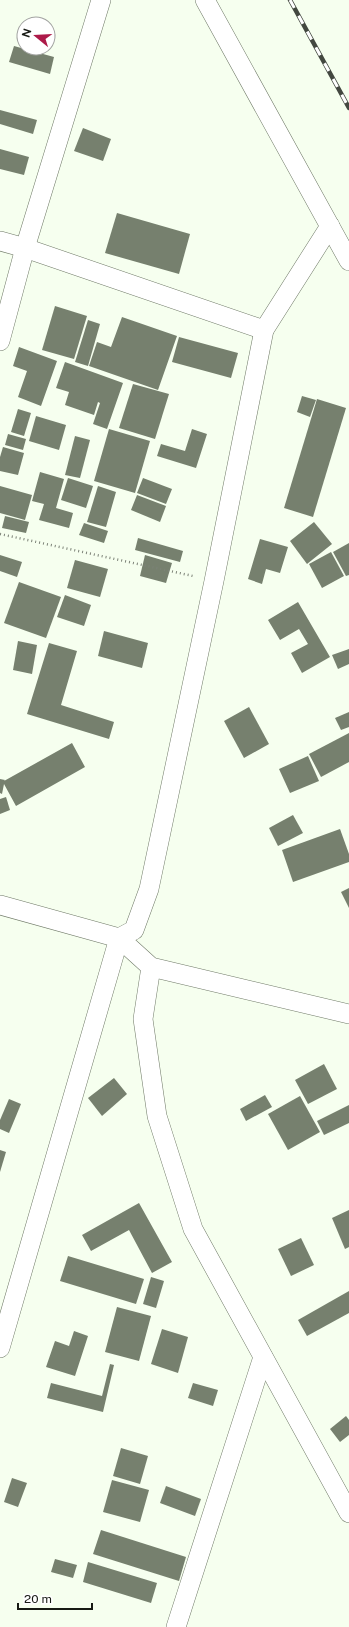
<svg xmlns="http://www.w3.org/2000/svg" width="349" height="1627" font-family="'Public Sans',sans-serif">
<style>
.building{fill:#76806e}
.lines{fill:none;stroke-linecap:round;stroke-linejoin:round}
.street-casing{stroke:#707a68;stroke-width:20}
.path{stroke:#7c8277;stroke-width:2.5;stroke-dasharray:1 3;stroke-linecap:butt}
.street{stroke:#fff;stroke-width:19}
.rail-casing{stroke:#434840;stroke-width:4.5}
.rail{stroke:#fff;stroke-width:3;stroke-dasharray:9;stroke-linecap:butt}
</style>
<rect width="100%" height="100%" fill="#f6ffef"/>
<g class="building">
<polygon points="14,46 54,57 50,74 9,62"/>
<polygon points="0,110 37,120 33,134 0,124"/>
<polygon points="83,128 111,139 103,161 74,151"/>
<polygon points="0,149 29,157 24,175 0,169"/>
<polygon points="117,213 190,234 179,274 105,253"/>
<polygon points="55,306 87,316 74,359 42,350"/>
<polygon points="122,317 177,336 158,390 89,366 97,342 111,347"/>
<polygon points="88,320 100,324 88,366 75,362"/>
<polygon points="179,337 238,353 231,378 172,362"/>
<polygon points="19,347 57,361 41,406 18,397 27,371 13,366"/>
<polygon points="65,362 123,383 107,429 93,424 100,403 98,402 94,415 65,405 69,392 56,388"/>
<polygon points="133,384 169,394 155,439 119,428"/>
<polygon points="302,396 316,400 310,417 297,412"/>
<polygon points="317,399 346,408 313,517 284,508"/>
<polygon points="18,409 31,413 24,436 11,432"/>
<polygon points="36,416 66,425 59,450 29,441"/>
<polygon points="109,429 150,441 135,493 94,481"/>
<polygon points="192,429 207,434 196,468 157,456 161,444 185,451"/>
<polygon points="8,434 26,439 23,450 5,445"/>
<polygon points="75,436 90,440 80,478 65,475"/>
<polygon points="3,447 24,453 18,475 0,471 0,457"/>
<polygon points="40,472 64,479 56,508 73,513 69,528 39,520 44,504 32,501"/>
<polygon points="68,478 93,486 86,508 61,500"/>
<polygon points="143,478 172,489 166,504 137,493"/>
<polygon points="0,486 32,495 25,520 0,513"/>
<polygon points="98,486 116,492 106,527 87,522"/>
<polygon points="137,495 166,506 160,522 131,510"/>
<polygon points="5,516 29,522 26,533 2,528"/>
<polygon points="314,522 332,544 307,564 290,541"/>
<polygon points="84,523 108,531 104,543 79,535"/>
<polygon points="138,538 183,551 180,562 135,550"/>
<polygon points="260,539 288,547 280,573 266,569 262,584 248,579"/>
<polygon points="349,543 349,575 346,576 333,552"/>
<polygon points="331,552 344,576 322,588 309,564"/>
<polygon points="0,555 22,562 17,577 0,571"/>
<polygon points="145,555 172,563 166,583 140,576"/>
<polygon points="75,560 108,569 100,597 67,588"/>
<polygon points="19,582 61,597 46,638 4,623"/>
<polygon points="65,595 91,605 84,626 57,617"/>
<polygon points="298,602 330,657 302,673 291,653 308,644 299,629 280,640 268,620"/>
<polygon points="104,631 148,643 142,668 98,656"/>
<polygon points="18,641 37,645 32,674 13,670"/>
<polygon points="49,643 77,651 61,705 114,722 109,739 27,714"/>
<polygon points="349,649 349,664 338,669 332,655"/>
<polygon points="249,707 269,744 244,758 224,721"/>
<polygon points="349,712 349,727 341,730 335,718"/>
<polygon points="349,733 349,762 321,777 309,754"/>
<polygon points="72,743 85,767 16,806 4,784 2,794 0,793 0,779 5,780 4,781"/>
<polygon points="308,756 319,781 290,793 279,769"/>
<polygon points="6,797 10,810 0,814 0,799"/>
<polygon points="293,815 303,833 278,846 269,828"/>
<polygon points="340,829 349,854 349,862 293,882 282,850"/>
<polygon points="349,888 349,908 341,892"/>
<polygon points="324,1064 337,1089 308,1104 295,1080"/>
<polygon points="114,1078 127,1094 102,1116 88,1098"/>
<polygon points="265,1095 272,1107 246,1121 240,1109"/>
<polygon points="300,1096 320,1132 288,1150 268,1114"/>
<polygon points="9,1099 21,1104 9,1133 0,1129 0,1120"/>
<polygon points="349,1105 349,1123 324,1135 317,1121"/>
<polygon points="0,1150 6,1152 0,1172"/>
<polygon points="139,1203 172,1262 152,1273 129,1230 91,1251 82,1235"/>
<polygon points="349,1210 349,1247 345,1249 332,1218"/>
<polygon points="301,1238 314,1265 291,1276 278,1249"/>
<polygon points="68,1256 144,1279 136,1304 60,1281"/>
<polygon points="151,1277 164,1281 156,1308 143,1304"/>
<polygon points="349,1291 349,1313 307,1336 298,1320"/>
<polygon points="117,1307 151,1316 139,1361 105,1352"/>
<polygon points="162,1329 188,1337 178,1373 151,1364"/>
<polygon points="74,1331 88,1336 75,1376 46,1367 55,1341 69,1346"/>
<polygon points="110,1364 114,1365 103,1412 47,1398 51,1383 102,1396"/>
<polygon points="193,1383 218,1390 213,1406 188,1398"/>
<polygon points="346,1416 349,1420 349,1435 340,1442 330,1429"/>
<polygon points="121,1448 148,1456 140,1484 113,1476"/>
<polygon points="12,1478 27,1483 18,1507 4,1502"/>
<polygon points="112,1480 149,1490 140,1522 103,1512"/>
<polygon points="166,1486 201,1499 195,1516 160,1503"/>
<polygon points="101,1530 186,1557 179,1581 93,1554"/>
<polygon points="55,1559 77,1565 73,1578 51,1572"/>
<polygon points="88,1562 157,1583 151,1603 83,1582"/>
</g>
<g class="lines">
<g class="street-casing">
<g id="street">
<polyline points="205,0 349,261"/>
<polyline points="0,241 25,248 264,330"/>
<polyline points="0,341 25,248 101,0"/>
<polyline points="0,905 119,938 151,967 349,1014"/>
<polyline points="151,967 143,1019 157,1116 193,1229 349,1513"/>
<polyline points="0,1348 119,938 134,930 149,889 214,581 264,330 330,226"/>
<polyline points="176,1627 263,1357"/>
</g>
</g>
<polyline class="path" points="0,534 193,576"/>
<use href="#street" class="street"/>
<g class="rail-casing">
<polyline id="rail" points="290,0 349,108"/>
</g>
<use href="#rail" class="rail"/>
</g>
<g transform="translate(36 36) rotate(288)"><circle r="19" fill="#ffffff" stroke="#a2a3a1"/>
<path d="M0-3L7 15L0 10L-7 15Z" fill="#ad1a49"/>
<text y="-6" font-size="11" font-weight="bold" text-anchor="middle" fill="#171a14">N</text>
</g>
<path d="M18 1603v6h74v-6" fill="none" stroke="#171a14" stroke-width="2"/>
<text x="24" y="1603" font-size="12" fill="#171a14" stroke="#ffffff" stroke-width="3" paint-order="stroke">20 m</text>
</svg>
